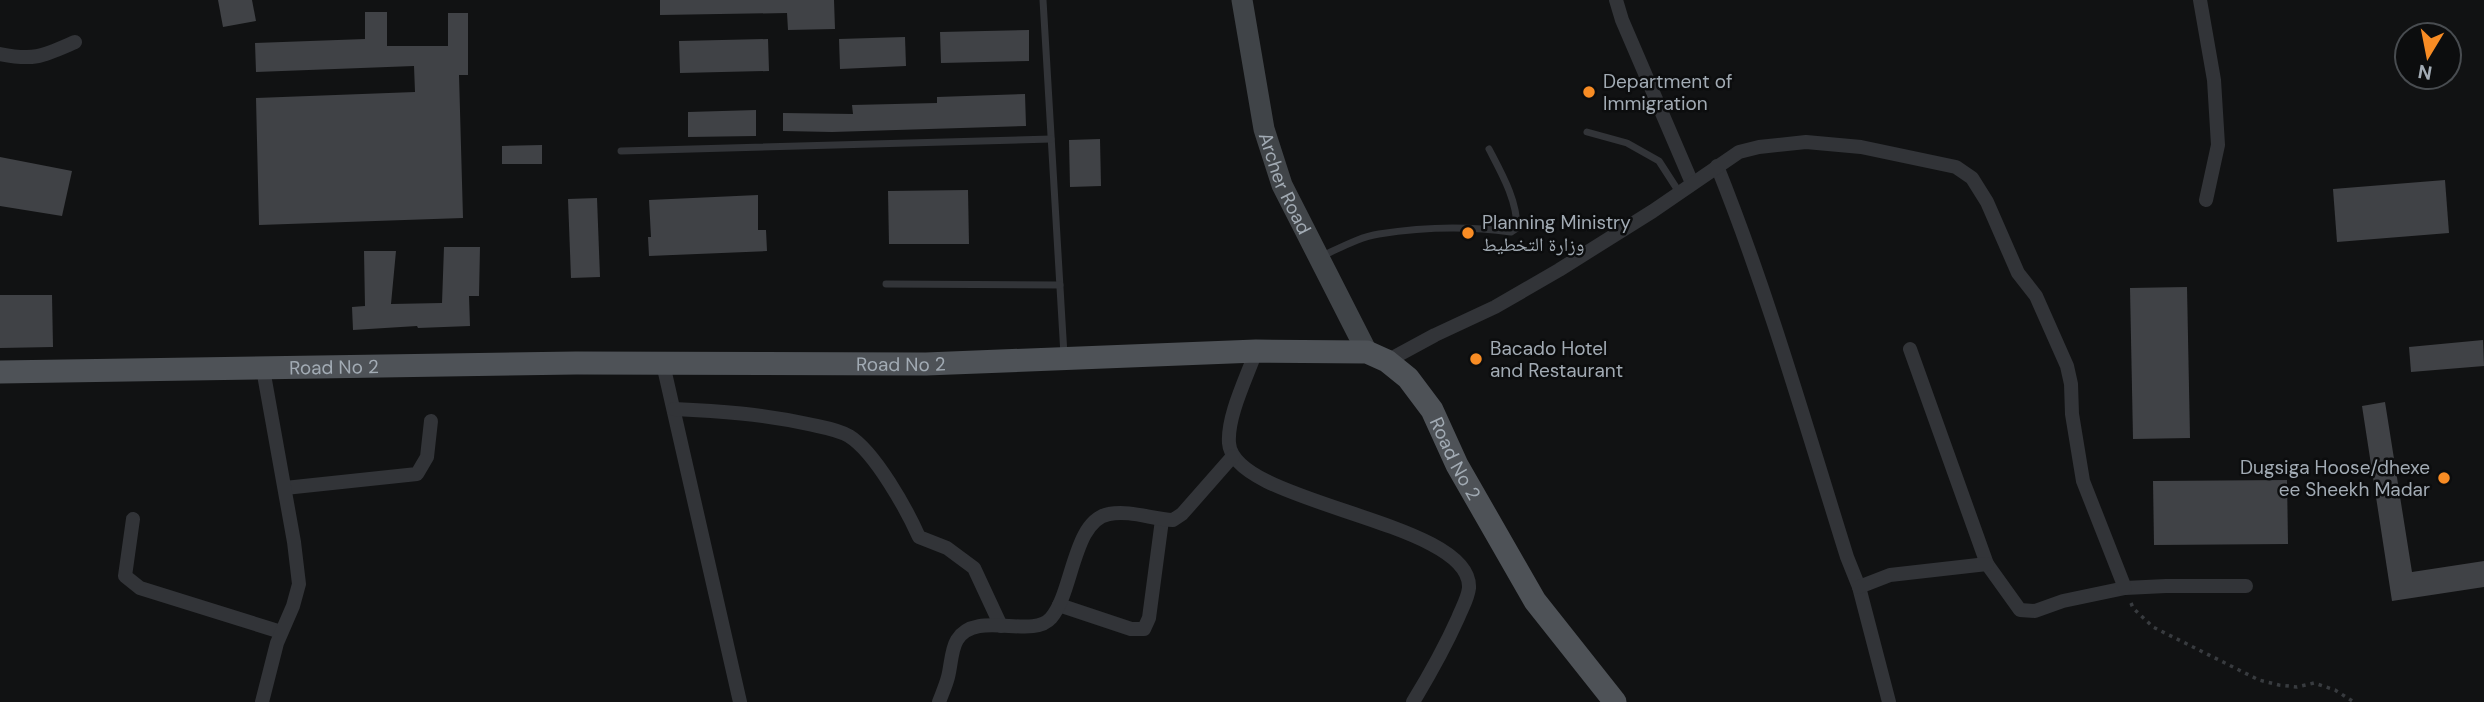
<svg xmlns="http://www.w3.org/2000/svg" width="2484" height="702" font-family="'DM Sans','Noto Naskh Arabic',sans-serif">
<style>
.building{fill:#404246}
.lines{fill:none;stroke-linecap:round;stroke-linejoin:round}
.path{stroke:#383b3f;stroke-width:3.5;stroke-dasharray:3.5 5;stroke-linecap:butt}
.lane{stroke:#323438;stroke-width:7}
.street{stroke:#323438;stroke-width:14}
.secondary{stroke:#404448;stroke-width:21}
.primary{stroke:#4e5257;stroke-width:23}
.poi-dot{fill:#f88c24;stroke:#0c0d0e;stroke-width:2.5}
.labels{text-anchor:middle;stroke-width:5;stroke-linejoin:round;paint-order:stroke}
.poi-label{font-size:19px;fill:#a2abb4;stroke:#0c0d0e;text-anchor:start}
.street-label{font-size:19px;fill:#a2abb4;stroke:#0c0d0e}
</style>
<rect width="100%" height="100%" fill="#111213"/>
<g class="building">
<polygon points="218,0 252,0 256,21 223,27"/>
<polygon points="660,0 834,0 835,29 788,30 787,13 660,15"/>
<polygon points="365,12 387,12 387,46 448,46 448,13 468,13 468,75 459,75 463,218 259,225 256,98 415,92 414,66 256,72 255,43 365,39"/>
<polygon points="1029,30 1029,61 941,63 940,32"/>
<polygon points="905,37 906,66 840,69 839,39"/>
<polygon points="768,39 769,71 680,73 679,41"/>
<polygon points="1025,94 1026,126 832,132 783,131 783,113 853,114 852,105 937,103 937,97"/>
<polygon points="756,110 756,136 688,137 688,112"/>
<polygon points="1100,139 1101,186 1070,187 1069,140"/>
<polygon points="542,145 542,164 502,164 502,146"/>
<polygon points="0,157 72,171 62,216 0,206"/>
<polygon points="2445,180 2449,233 2337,242 2333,189"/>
<polygon points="968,190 969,244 889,244 888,191"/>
<polygon points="758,195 758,230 766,230 767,251 649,256 648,237 651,237 649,200"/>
<polygon points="597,198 600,277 571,278 568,199"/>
<polygon points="444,247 480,247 479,296 469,296 470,326 418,328 417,326 353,330 352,307 365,306 364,251 396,251 391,304 442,303"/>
<polygon points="2187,287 2190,438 2133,439 2130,288"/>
<polygon points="0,295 52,295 53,347 0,348"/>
<polygon points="2483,340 2484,366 2411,372 2409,347"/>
<polygon points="2385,402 2412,572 2484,561 2484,587 2392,601 2362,406"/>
<polygon points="2287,480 2288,544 2154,545 2153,481"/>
</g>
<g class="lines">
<polyline class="path" points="2131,603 2133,608 2153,627 2259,680 2279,685 2297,687 2314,683 2335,690 2354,702"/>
<g class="lane">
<polyline points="1043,0 1064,355"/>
<polyline points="1587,132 1627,143 1659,161 1679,192"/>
<polyline points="621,151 1051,139"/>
<path d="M1322 256C1340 248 1359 237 1379 234 1423 227 1468 226 1511 232L1517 228C1517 200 1502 174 1489 149"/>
<polyline points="886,284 1060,285"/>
</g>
<g class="street">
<polyline points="1616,0 1622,20 1692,183"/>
<polyline points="2200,0 2214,80 2218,145 2206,200"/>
<path d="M0 54C35 61 43 56 75 42"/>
<path d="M1717 166C1768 293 1806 426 1847 557L1859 587 1889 702"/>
<polyline points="1910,349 1987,564 2020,610 2035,611 2063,601 2125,588 2166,586 2246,586"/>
<path d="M1256 351C1247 377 1227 416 1229 443 1233 505 1473 520 1469 588 1468 598 1462 608 1458 618 1445 647 1430 674 1413 702"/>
<polyline points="1387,361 1435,335 1495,307 1559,270 1653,211 1739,152 1759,147 1806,142 1861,147 1956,167 1972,178 1987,202 2018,273 2036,296 2067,366 2071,384 2072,414 2083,481 2125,588"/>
<polyline points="663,364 740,702"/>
<path d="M674 409C719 411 763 414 808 424 821 427 837 429 849 436 875 452 907 510 919 537L947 548 974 568 1001 626"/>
<polyline points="285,488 417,474 427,457 431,421"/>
<polyline points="133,519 125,576 140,588 281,632"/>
<polyline points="1859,587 1890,575 1987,564"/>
<polyline points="1059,605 1131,629 1144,629 1149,618 1162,520"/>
<polyline points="262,702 277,643 293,606 299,584 294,542 263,369"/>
<path d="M939 702C942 694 946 685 948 677 951 666 951 650 957 640 976 609 1032 640 1051 618 1073 593 1073 520 1109 514 1130 510 1152 519 1173 520L1182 514 1233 456"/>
</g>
<path class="secondary" id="s1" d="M1242 0 1264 129 1282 185 1367 352"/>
<path class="primary" id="s2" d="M0 372 576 363 926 364 1256 351 1367 352 1387 361 1408 378 1432 410 1457 465 1535 601 1615 702"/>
</g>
<g class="poi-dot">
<circle cx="1589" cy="92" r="7"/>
<circle cx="1468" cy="233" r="7"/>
<circle cx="1476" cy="359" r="7"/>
<circle cx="2444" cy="478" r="7"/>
</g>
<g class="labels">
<g class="poi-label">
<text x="1603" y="88">Department of<tspan x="1603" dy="22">Immigration</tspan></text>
<text x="1482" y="229">Planning Ministry<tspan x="1482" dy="22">وزارة التخطيط</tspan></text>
<text x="1490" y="355">Bacado Hotel<tspan x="1490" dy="22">and Restaurant</tspan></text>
<text x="2430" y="474" text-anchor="end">Dugsiga Hoose/dhexe<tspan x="2430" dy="22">ee Sheekh Madar</tspan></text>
</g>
<g class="street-label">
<text dy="7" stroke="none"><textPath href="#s1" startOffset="189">Archer Road</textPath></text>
<text dy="7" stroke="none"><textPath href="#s2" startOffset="901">Road No 2</textPath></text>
<text dy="7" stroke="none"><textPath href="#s2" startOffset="334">Road No 2</textPath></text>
<text dy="7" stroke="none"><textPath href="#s2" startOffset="1510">Road No 2</textPath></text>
</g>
</g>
<g transform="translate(2428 56) rotate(190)"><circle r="33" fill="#0c0d0e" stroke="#484c50" stroke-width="2"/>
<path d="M0-5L12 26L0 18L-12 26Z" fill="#f88c24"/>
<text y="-10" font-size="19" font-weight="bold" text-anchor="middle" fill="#a2abb4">N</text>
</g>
</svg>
